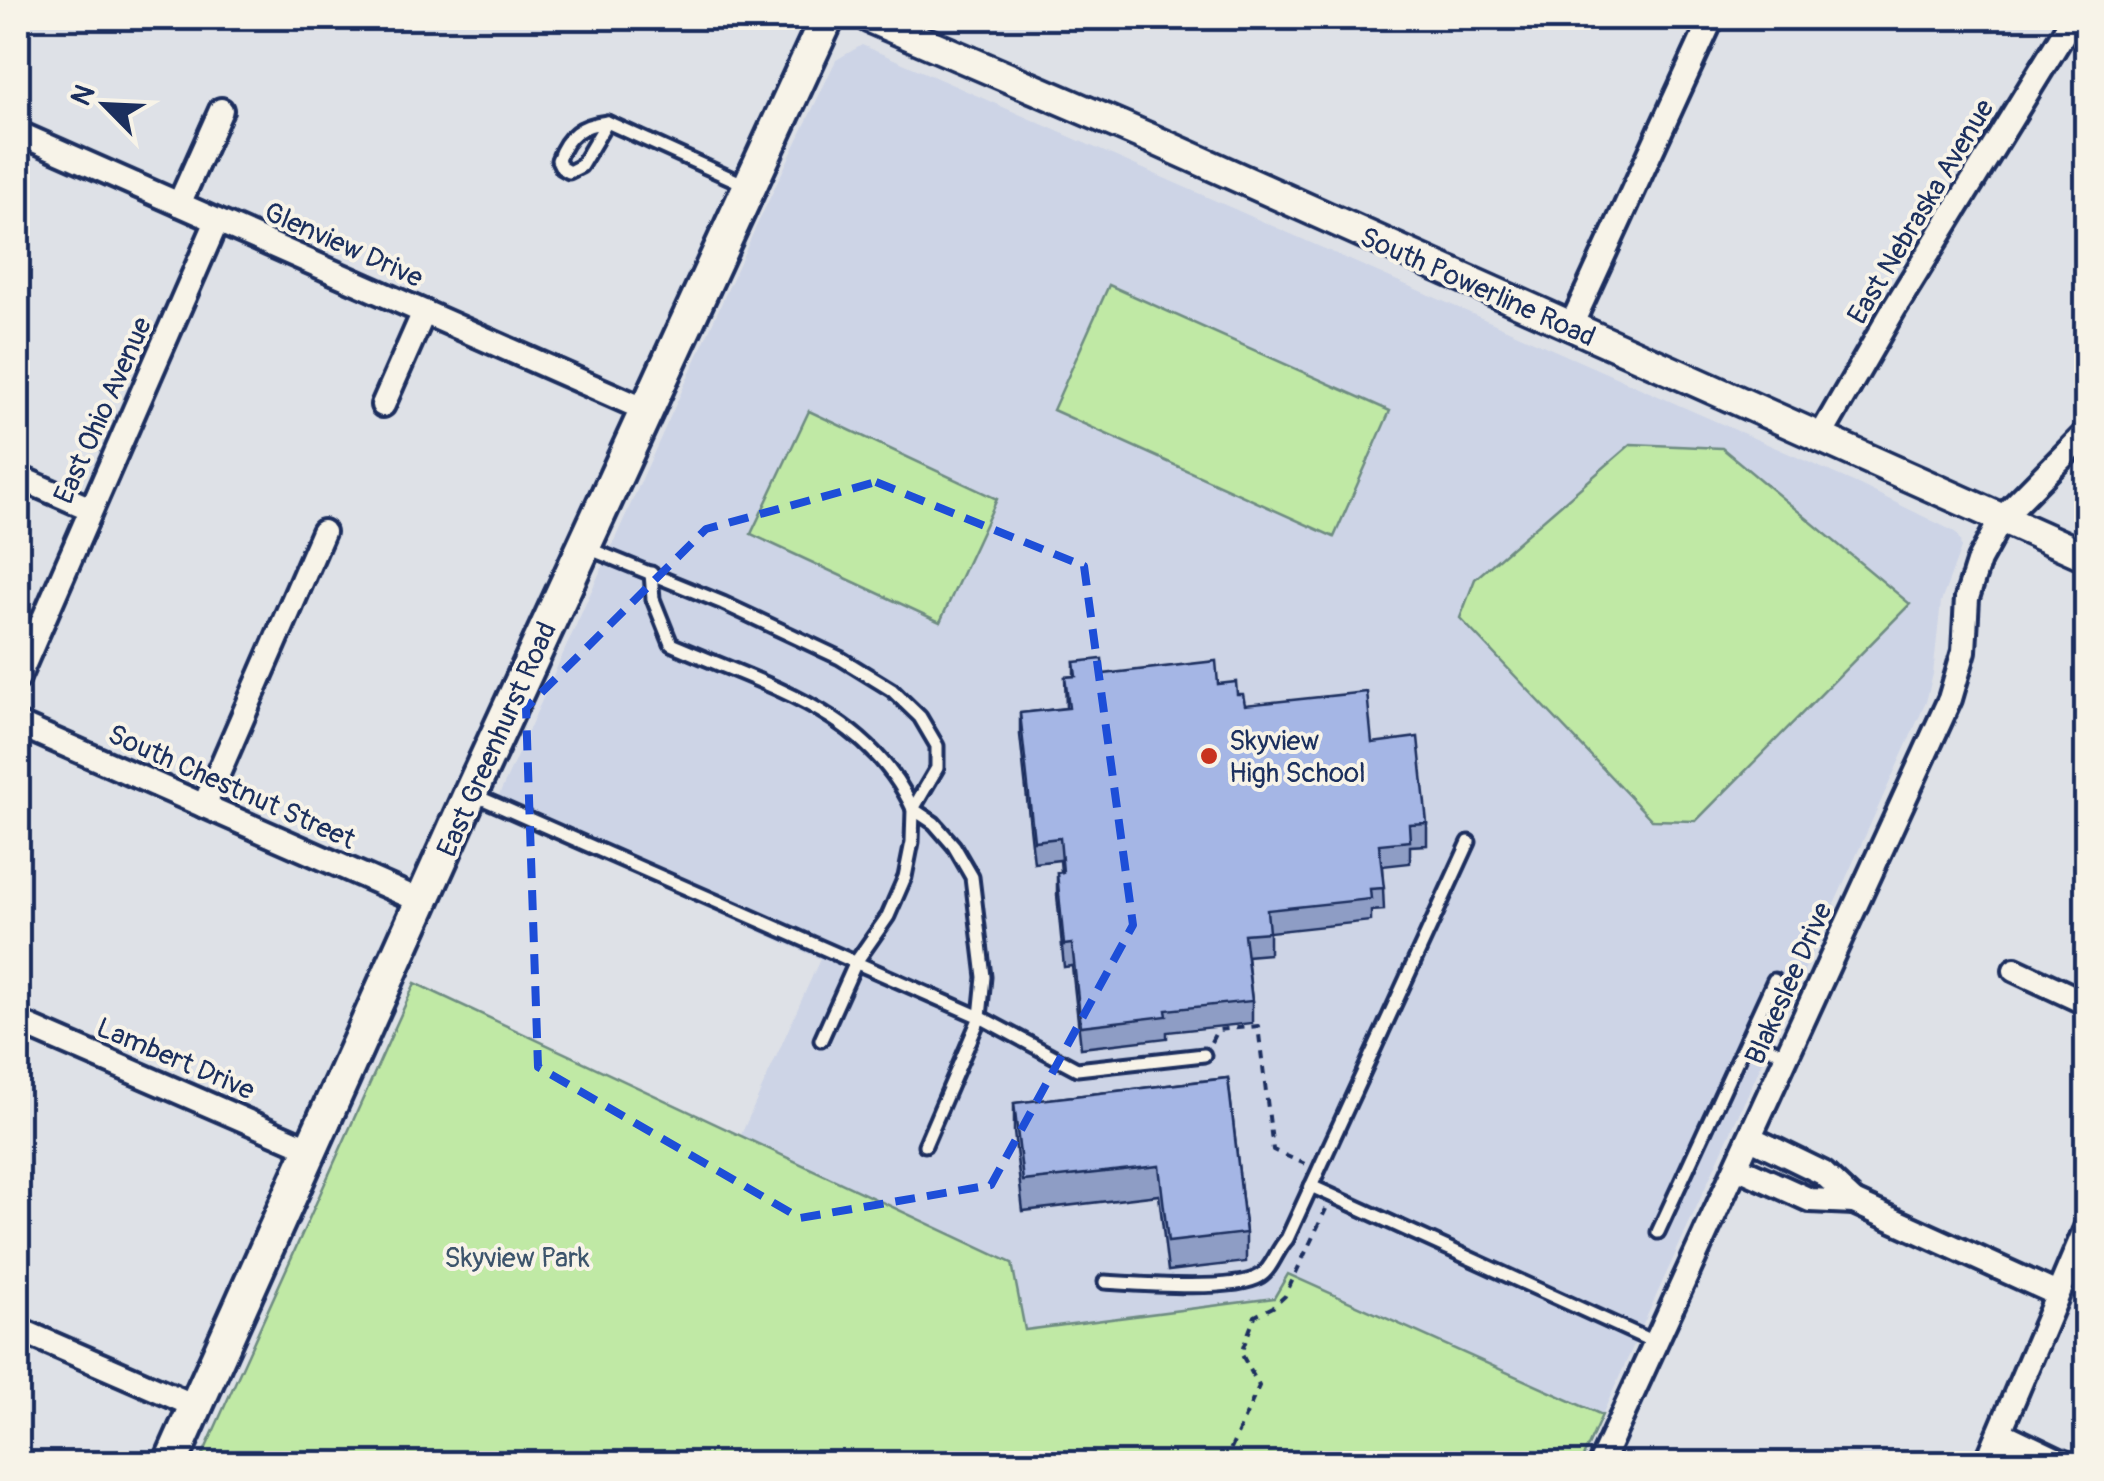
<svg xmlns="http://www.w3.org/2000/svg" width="2104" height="1481" font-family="Pangolin,sans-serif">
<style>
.built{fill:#cdd4e6}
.green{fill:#c0e9a5;stroke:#6e8c82;stroke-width:2.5}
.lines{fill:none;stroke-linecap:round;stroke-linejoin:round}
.service-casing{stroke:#1b2f5e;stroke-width:19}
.minor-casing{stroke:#1b2f5e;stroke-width:30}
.tertiary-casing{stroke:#1b2f5e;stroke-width:35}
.secondary-casing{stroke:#1b2f5e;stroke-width:40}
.path{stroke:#1b2f5e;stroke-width:4;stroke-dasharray:8 8;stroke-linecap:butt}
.service{stroke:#f7f3e8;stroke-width:11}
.minor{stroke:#f7f3e8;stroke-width:22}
.tertiary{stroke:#f7f3e8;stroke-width:28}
.secondary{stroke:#f7f3e8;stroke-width:32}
.wall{fill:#8e9dc5;stroke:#1b2f5e;stroke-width:2.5}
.building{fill:#a5b6e5;stroke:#1b2f5e;stroke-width:2.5}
.marked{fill:none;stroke:#1d4ed8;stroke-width:8;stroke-dasharray:20 12;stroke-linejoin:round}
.poi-dot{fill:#c8321e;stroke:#f7f3e8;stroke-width:4}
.labels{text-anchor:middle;stroke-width:8;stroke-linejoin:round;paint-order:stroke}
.street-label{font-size:28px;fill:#1b2f5e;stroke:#f7f3e8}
.poi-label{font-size:28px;fill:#1b2f5e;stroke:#f7f3e8;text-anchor:start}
.park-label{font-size:28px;fill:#3c546c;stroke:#f7f3e8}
</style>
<rect width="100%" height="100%" fill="#dee1e7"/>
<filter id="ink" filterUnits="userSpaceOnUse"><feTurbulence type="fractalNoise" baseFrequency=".01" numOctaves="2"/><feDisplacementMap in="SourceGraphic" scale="20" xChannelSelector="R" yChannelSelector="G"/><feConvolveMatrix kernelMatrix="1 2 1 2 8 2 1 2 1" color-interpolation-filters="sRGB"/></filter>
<g filter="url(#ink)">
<polygon class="built" points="862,45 1858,484 1955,532 1960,540 1961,548 1941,602 1933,674 1926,702 1602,1415 1288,1274 1274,1298 1025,1330 1012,1263 741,1135 820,959 492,811 755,229 836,60"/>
<g class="green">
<polygon points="1109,285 1390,411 1334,537 1053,410"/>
<polygon points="809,411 997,499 940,622 751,534"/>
<polygon points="1631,444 1722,448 1910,604 1696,821 1652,820 1460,618 1475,579"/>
<polygon points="415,983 1012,1263 1025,1330 1274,1298 1288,1274 1602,1415 1580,1464 205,1463 200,1461"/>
</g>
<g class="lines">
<g class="service-casing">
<g id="service">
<polyline points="607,122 748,186"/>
<path d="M607 122 581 166 569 172 562 168 558 160C567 135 581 125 607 122Z"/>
<polyline points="585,547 723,603 840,658 892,690 920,717 937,746 937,768 913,809"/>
<path d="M651 573 653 599 671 644C763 685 868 710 913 809"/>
<polyline points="474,795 980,1017 1077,1069 1204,1055"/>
<polyline points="1747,1038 1788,1056"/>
<polyline points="821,1040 856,962 888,916 905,877 912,842 913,809 934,823 954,846 972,877 984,977 980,1017 925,1145"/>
<polyline points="1311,1186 1656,1343"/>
<polyline points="1658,1232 1774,980"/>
<path d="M1105 1282C1136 1284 1235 1292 1260 1276 1272 1269 1277 1249 1287 1239L1469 842"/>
</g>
</g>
<g class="minor-casing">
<g id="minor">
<polyline points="18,133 646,410"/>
<polyline points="179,204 221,110"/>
<polyline points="1570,328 1712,18"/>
<polyline points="383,405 424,312"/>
<polyline points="1820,437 1894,309 2073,18"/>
<polyline points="18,477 91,509"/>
<polyline points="18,678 217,221"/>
<polyline points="18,724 423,902"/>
<polyline points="204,806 323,532"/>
<polyline points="2015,970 2086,1003"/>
<polyline points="18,1022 311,1149"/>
<polyline points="1737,1167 1810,1200 1854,1202 1823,1173 1751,1138"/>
<polyline points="1854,1202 2057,1294"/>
<polyline points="18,1329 195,1406"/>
<polyline points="2001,1433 2066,1464"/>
<polyline points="1600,1464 1950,699 1964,651 1967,598 1979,560 2002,518 2086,433"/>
<polyline points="1986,1464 2086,1228"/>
</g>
</g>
<g class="tertiary-casing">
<polyline id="tertiary" points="869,18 1152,139 2086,556"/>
</g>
<g class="secondary-casing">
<polyline id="secondary" points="170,1464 470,794 827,18"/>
</g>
<g class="path">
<polyline points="1211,1042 1217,1030 1258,1026 1273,1150 1305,1164"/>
<polyline points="1224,1464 1259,1386 1241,1353 1255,1316 1273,1307 1285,1296 1326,1209"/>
</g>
<use href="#service" class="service"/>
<use href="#minor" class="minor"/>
<use href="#tertiary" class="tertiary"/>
<use href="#secondary" class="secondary"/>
</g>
<g class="wall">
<polygon points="1074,662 1103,674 1218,684 1237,694 1245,705 1372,743 1427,823 1427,845 1410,846 1410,863 1382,866 1384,910 1371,911 1371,921 1269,932 1269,954 1247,956 1252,1001 1252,1023 1167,1032 1167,1038 1081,1048 1072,966 1064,967 1057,895 1057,873 1061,872 1060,860 1034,863 1020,735 1020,713 1066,708 1065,677 1074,676"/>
<polygon points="1228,1078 1246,1233 1246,1262 1168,1271 1159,1195 1023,1211 1014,1132 1014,1103"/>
</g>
<g class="building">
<polygon points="1102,659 1103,674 1216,661 1218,684 1236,682 1237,694 1243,694 1245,705 1367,692 1372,743 1418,737 1427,823 1409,824 1410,841 1379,844 1384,888 1370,889 1371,899 1267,910 1269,932 1244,934 1252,1001 1166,1010 1167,1016 1081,1026 1072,944 1064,945 1057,873 1063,872 1060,838 1034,841 1020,713 1069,708 1065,677 1076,676 1074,662"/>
<polygon points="1228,1078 1246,1233 1168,1242 1159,1166 1023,1181 1014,1103"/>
</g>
</g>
<path class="marked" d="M876 482 1084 566 1133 925 991 1185 800 1218 538 1067 526 708 706 529Z"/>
<circle class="poi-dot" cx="1209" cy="756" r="10"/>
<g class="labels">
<g class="street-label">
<text transform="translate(1920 211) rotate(-59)" y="10">East Nebraska Avenue</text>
<text transform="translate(344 244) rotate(24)" y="10">Glenview Drive</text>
<text transform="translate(1478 286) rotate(24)" y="10">South Powerline Road</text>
<text transform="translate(102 410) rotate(-66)" y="10">East Ohio Avenue</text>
<text transform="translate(496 739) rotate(-66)" y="10">East Greenhurst Road</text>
<text transform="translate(232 786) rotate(24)" y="10">South Chestnut Street</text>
<text transform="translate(1788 983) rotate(-66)" y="10">Blakeslee Drive</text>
<text transform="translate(176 1058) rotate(23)" y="10">Lambert Drive</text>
</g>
<g class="poi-label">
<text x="1229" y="750">Skyview<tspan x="1229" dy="32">High School</tspan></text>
</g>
<g class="park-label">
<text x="517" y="1267">Skyview Park</text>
</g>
</g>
<rect width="2104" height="1481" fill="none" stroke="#f7f3e8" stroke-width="60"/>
<rect x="30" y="30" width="2044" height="1421" fill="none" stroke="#1b2f5e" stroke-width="4" filter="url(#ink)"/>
<g transform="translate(105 105) rotate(294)" stroke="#f7f3e8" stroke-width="8" paint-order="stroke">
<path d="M0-8L18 38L0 25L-18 38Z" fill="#1b2f5e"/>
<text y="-15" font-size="28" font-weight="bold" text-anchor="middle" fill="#1b2f5e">N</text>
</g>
</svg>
